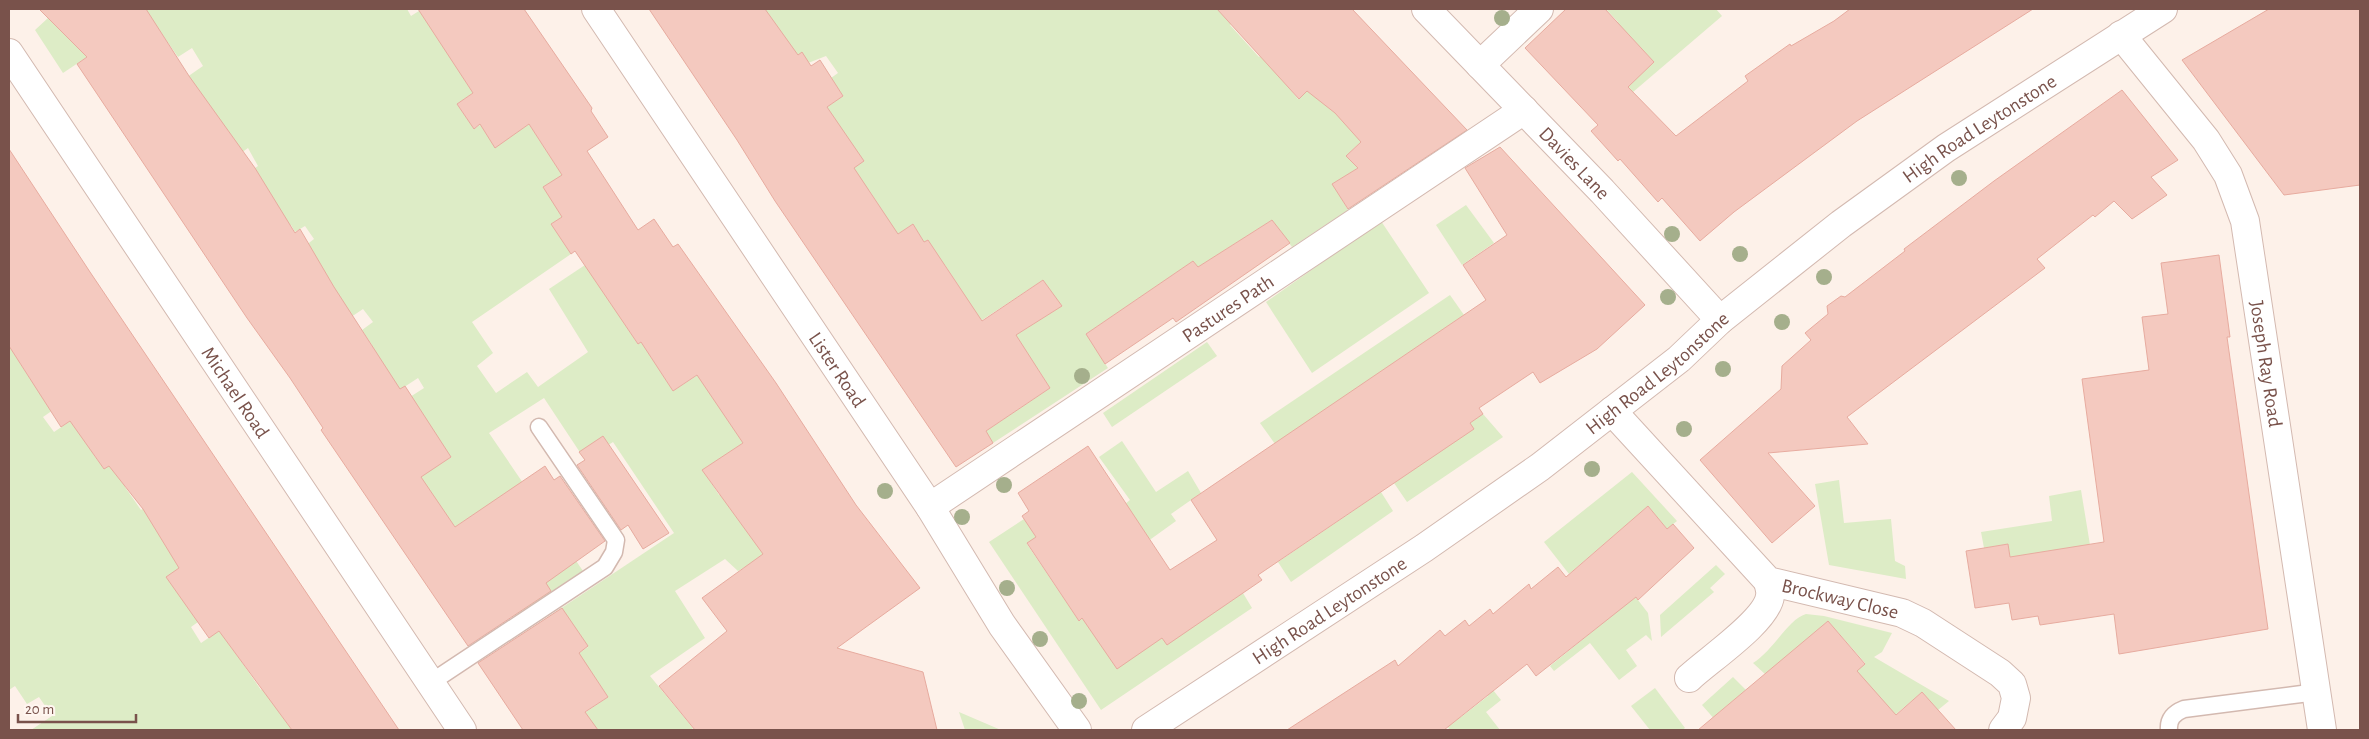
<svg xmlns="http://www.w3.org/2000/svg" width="2369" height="739" font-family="'Alegreya Sans',sans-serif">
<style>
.green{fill:#ddecc6}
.building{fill:#f4c9bf;stroke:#e7ab9f}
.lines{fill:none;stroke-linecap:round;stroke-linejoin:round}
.service-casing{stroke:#d3b9b0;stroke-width:19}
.minor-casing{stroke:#d3b9b0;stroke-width:30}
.tertiary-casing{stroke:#d3b9b0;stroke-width:30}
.service{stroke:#fff;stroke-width:16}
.minor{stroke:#fff;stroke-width:28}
.tertiary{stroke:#fff;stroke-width:28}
.tree{fill:#a5af8c}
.labels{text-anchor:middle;stroke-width:5;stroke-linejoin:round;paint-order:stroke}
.street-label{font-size:20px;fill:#79524b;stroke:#fff6f0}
</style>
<rect width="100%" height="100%" fill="#fdf1e9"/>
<g class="green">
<polygon points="105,9 407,9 411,16 422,9 452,9 429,24 473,93 457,104 474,129 523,96 484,130 495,147 529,124 562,175 562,217 551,224 571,254 472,322 493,353 477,366 496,393 527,372 538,387 588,352 549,289 594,259 626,326 638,344 674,320 684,334 651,357 673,391 707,369 743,443 703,470 719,495 770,462 797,505 756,581 745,567 738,571 725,559 675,591 705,638 650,676 693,728 691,730 598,730 594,726 587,730 581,730 574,720 608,697 597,681 544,676 588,647 577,630 523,644 518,637 674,533 613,442 585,460 544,398 489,433 583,571 514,617 502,597 476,513 455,527 420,477 451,457 410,397 424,388 418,378 366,412 336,369 372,345 362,330 373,322 363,309 317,340 305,246 314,239 305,226 295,232 291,225 261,246 223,189 258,166 248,148 241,153 161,95 203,66 192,48 178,57 157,27 120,35 63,73 35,30 48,18 93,21"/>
<polygon points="754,9 1217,9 1220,12 1224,9 1248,9 1230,25 1259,57 1301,19 1285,83 1298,99 1340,62 1389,115 1346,156 1358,168 1333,184 1348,210 1292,247 1272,220 1198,267 1193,261 1086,334 1108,368 993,443 986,431 1050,388 1038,369 949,377 1061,306 1043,280 976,324 962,291 945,265 897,298 938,256 928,240 924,242 913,224 867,254 891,224 869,190 838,211 791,131 843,96 831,78 838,73 826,56 757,83 758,15"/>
<polygon points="1606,9 1716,9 1722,16 1633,92 1628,86 1654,62 1628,34 1592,47 1618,22"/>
<polygon points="1466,205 1494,243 1462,265 1436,225"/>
<polygon points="1381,221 1429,293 1312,373 1266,302"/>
<polygon points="44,290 19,362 31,380 66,401 43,417 54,432 115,391 93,454 104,469 148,440 132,481 125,487 141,510 178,486 216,542 167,577 179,594 216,609 191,627 201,643 226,626 241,661 261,690 296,667 273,703 292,730 31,730 52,716 39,697 27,704 15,686 9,690 9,314"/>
<polygon points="1450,295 1464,315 1275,444 1260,423"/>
<polygon points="1207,342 1217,356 1112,427 1103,413"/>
<polygon points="1483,414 1503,437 1407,502 1394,483 1473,428 1470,423"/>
<polygon points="1122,441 1156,492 1188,471 1201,493 1171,514 1176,521 1144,544 1120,508 1130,500 1099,457"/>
<polygon points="1632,472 1677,521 1667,529 1648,506 1569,574 1544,542"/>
<polygon points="1839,480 1844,523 1891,519 1895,561 1905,566 1906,579 1829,565 1815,484"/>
<polygon points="2081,490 2090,545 2011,563 2008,544 1984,548 1981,532 2052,521 2049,496"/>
<polygon points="1381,492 1393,511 1291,582 1278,562"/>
<polygon points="1024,519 1036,537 1027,544 1079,621 1082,618 1162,638 1167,644 1243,593 1252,608 1101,710 989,542"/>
<polygon points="1716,565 1725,574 1710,588 1714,592 1661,637 1660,615"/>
<polygon points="1634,595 1648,613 1652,641 1646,635 1626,650 1637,666 1619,680 1590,643 1554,671 1550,666 1603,623"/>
<path d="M1806 614 1824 616 1892 633 1882 652 1874 657 1949 701 1938 710 1922 692 1895 715 1845 681 1865 663 1828 621 1766 675 1753 663C1774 650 1788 619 1806 614Z"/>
<polygon points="1480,674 1501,700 1486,712 1500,730 1450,730 1438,715 1450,705 1461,717 1488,696"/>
<polygon points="1733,677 1746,690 1717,714 1731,730 1724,730 1702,705"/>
<polygon points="1655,688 1685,728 1682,730 1650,730 1631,706"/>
<polygon points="959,712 1001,730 965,730"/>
</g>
<g class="building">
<polygon points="39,9 146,9 189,76 255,168 295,233 300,229 334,287 400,389 405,386 451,457 421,477 455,527 545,466 554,480 560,476 605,541 546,583 551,591 468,646 321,430 323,428 290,378 247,318 77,64 87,57"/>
<polygon points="418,9 524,9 592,108 591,111 608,137 587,151 638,230 654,219 673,247 678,244 776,383 856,505 920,588 837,648 923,672 937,730 695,730 659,686 727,631 702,598 763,554 702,470 743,443 697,375 673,391 641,342 638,344 575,251 571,254 551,224 562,217 543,187 562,175 529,124 495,148 480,124 474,129 457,104 473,93"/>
<polygon points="649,9 765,9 798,55 802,52 811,66 820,60 843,96 827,107 864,161 854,168 898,234 913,224 924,242 928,240 982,321 1043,280 1062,306 1016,335 1050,388 986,431 993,443 956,467 775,201 737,140"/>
<polygon points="1217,9 1352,9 1467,130 1348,209 1332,184 1358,168 1346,156 1361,142 1335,113 1307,91 1299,99"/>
<polygon points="1566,9 1605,9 1654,62 1628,87 1676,136 1748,81 1745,76 1790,44 1791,46 1834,21 1850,9 2033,9 1857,121 1734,212 1700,241 1662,198 1658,202 1620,159 1618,161 1591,131 1598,125 1525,48"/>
<polygon points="2269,9 2360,9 2360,185 2284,195 2182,60"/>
<polygon points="2122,90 2178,160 2151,177 2167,195 2132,219 2114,201 2095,217 2093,215 2037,259 2045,268 1847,417 1868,444 1768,453 1815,506 1772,543 1700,460 1781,389 1782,366 1811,340 1805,333 1828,314 1827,306 1841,296 1845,297 1905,251 1904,249 1994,181"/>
<polygon points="1500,147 1645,305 1597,349 1540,383 1533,372 1479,408 1483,414 1470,423 1474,429 1258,575 1262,580 1167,645 1162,638 1117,669 1082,618 1079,621 1027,543 1036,537 1022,516 1029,511 1018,493 1088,446 1170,570 1217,540 1191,500 1486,300 1463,265 1507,235 1465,168"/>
<polygon points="9,149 90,272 399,730 292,730 219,631 209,638 166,577 179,568 143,509 109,466 104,469 70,421 61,427 9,346"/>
<polygon points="1272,220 1290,243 1176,322 1173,318 1105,364 1086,334 1193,261 1198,267"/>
<polygon points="2219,255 2230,337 2227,337 2268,629 2119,654 2114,614 2040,625 2038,616 2012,620 2009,603 1975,608 1966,551 2008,544 2010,557 2104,542 2082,379 2149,370 2142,317 2168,314 2161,263"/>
<polygon points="603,436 669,533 643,549 628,525 621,530 577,465 585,460 579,452"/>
<polygon points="1648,506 1667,529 1673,524 1694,548 1638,600 1636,597 1536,676 1527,664 1444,730 1287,730 1395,660 1398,666 1440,630 1445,636 1465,620 1469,626 1490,609 1493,614 1529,584 1531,589 1558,567 1566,577"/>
<polygon points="562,608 588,646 579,653 608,697 585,712 598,730 523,730 478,663"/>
<polygon points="1828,621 1865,664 1857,671 1896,715 1922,692 1956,730 1698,730"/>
</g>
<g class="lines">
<g class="service-casing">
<g id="service">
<polyline points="430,683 605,567 614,552 616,540 539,427"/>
<path d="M2169 730C2168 719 2174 713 2184 709L2317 692"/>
</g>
</g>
<g class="minor-casing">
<g id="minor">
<path id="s1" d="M596 9 930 507 1002 625 1077 730"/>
<path id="s2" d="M1426 9 1602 191 1720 320"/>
<path id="s3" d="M2121 35 2206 140 2228 175 2245 221 2322 730"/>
<path id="s4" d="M9 53 462 730"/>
<polyline points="1480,65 1539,9"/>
<path id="s5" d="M1612 411 1768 581 1902 613 1923 623 2000 673 2012 684 2016 698 2012 718 2003 730"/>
<path id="s6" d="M930 507 1524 110"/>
<path d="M1689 678C1708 660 1767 621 1770 596 1771 592 1769 586 1768 581"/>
</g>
</g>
<g class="tertiary-casing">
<g id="tertiary">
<path id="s7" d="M1146 730 1424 548 1540 467 1679 359 1720 320 1841 224 1946 148 2163 9"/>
</g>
</g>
<use href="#service" class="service"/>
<use href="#minor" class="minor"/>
<use href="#tertiary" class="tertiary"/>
</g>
<g class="tree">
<circle cx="1502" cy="18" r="8"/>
<circle cx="1959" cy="178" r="8"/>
<circle cx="1672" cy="234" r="8"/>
<circle cx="1740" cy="254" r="8"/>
<circle cx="1824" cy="277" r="8"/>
<circle cx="1668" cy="297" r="8"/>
<circle cx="1782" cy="322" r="8"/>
<circle cx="1723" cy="369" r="8"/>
<circle cx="1082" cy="376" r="8"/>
<circle cx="1684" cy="429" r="8"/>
<circle cx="1592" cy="469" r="8"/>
<circle cx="1004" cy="485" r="8"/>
<circle cx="885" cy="491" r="8"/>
<circle cx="962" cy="517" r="8"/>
<circle cx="1007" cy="588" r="8"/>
<circle cx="1040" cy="639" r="8"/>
<circle cx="1079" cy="701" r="8"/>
</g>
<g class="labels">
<g class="street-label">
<text dy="7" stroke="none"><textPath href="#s7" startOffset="1029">High Road Leytonstone</textPath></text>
<text dy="7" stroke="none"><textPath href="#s2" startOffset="214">Davies Lane</textPath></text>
<text dy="7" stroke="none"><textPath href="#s6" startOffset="358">Pastures Path</textPath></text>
<text dy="7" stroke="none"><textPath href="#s3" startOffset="370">Joseph Ray Road</textPath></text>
<text dy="7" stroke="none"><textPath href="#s1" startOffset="434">Lister Road</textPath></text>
<text dy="7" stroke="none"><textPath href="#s7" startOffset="624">High Road Leytonstone</textPath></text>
<text dy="7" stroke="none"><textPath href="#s4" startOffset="408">Michael Road</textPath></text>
<text dy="7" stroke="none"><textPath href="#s5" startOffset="305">Brockway Close</textPath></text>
<text dy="7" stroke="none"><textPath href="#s7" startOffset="219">High Road Leytonstone</textPath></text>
</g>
</g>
<rect width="2369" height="739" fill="none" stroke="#79524b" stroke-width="20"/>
<path d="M18 714v8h118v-8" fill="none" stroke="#79524b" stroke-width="2.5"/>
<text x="25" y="714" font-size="15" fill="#79524b" stroke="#fff6f0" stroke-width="4" paint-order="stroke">20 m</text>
</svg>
